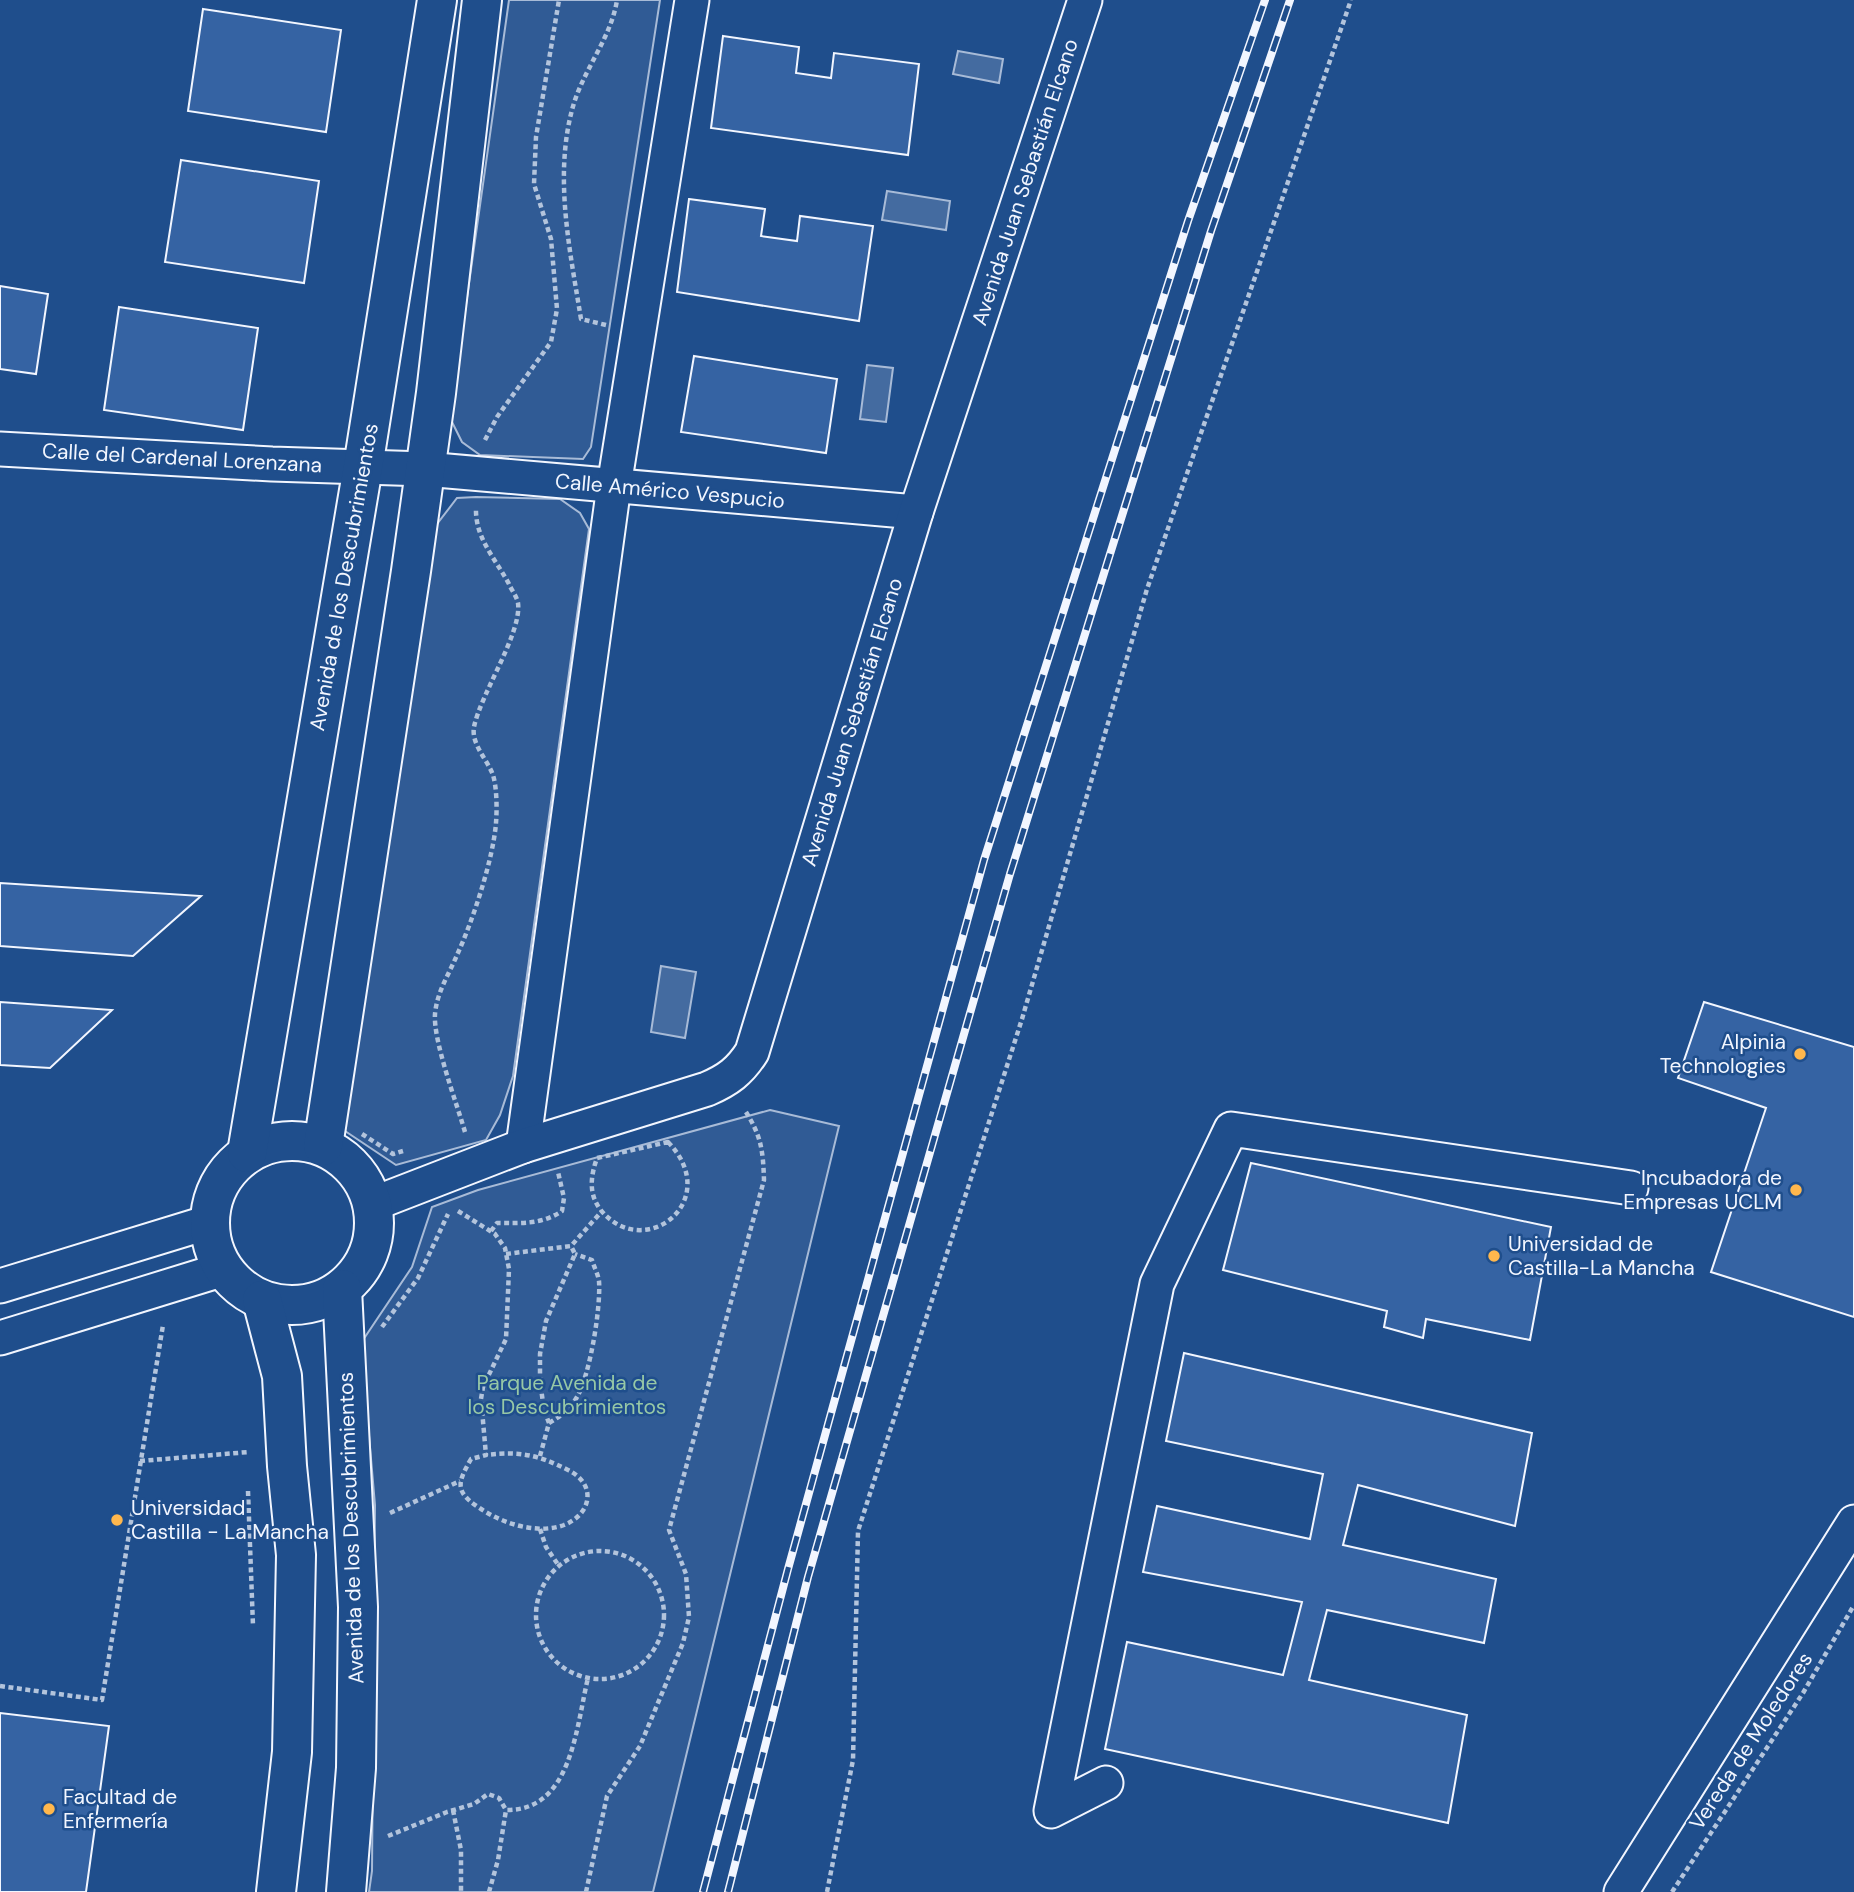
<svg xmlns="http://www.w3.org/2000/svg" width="1854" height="1892" font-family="'DM Sans',sans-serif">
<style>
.green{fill:#305b95;stroke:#a8bbd7;stroke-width:2}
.water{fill:#446ba0;stroke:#a8bbd7;stroke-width:2}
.building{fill:#3563a3;stroke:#f2f6ff;stroke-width:2}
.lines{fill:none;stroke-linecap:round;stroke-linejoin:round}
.minor-casing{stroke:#f2f6ff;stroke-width:37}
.tertiary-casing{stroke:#f2f6ff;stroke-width:42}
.path{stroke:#b3c4dc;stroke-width:4.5;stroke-dasharray:5 3.5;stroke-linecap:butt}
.minor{stroke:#1f4e8c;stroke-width:33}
.tertiary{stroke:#1f4e8c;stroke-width:38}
.rail-casing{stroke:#f2f6ff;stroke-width:8}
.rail{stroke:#1f4e8c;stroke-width:5;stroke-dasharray:16;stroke-linecap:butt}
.poi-dot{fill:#ffb74d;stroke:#1f4e8c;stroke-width:2.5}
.labels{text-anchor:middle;stroke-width:5;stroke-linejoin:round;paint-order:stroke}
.street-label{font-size:21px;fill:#f2f6ff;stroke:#1f4e8c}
.poi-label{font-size:21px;fill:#f2f6ff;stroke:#1f4e8c;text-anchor:start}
.park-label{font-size:21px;fill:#97c8a6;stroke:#1f4e8c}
</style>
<rect width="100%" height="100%" fill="#1f4e8c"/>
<g class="green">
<polygon points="509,0 660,0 591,447 583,459 480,455 462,442 450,418"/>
<polygon points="476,497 560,499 580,513 589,529 513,1076 500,1115 486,1140 396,1165 345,1131 345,1115 434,528 457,498"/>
<polygon points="770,1110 839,1126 653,1892 369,1892 372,1871 375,1505 361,1343 412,1267 432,1207 478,1190"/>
</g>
<g class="water">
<polygon points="958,51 1003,59 999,83 953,74"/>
<polygon points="887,191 950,201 946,230 882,220"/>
<polygon points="867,365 893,368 886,422 860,419"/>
<polygon points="661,966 696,972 685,1038 651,1032"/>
</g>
<g class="building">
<polygon points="203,9 341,30 326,132 188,111"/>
<polygon points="723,36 799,47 796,73 831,78 834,53 919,64 908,155 711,128"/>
<polygon points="181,160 319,181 304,283 165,262"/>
<polygon points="689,199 765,209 761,236 797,241 800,216 873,226 859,321 677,292"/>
<polygon points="0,286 48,294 36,374 0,369"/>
<polygon points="119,307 258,328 243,430 104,410"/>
<polygon points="694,356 837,379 826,453 681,432"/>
<polygon points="0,883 201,896 133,956 0,946"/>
<polygon points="0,1002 112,1010 50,1068 0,1065"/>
<polygon points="1704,1002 1854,1047 1854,1317 1711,1272 1766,1108 1678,1078"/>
<polygon points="1251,1163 1551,1227 1530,1340 1426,1319 1423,1338 1384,1327 1387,1311 1223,1270"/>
<polygon points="1184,1353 1532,1433 1515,1526 1358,1485 1343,1545 1496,1579 1484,1643 1327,1610 1309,1680 1467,1715 1448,1823 1105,1749 1127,1642 1283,1675 1302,1602 1143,1572 1157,1506 1310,1539 1323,1474 1166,1441"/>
<polygon points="0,1713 109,1726 86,1892 0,1892"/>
</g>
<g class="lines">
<g class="minor-casing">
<g id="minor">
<polyline points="0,449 272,464 425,469 916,512"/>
<polyline points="523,1146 614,486 692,0"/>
<path d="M373 1204 523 1146 707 1089C728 1080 740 1071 752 1052L916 512 1085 0"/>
<polyline points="0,1286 209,1222"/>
<polyline points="0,1338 224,1269"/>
<polyline points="1106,1783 1051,1811 1157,1284 1231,1129 1631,1188"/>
<polyline points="1621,1892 1854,1522"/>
</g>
</g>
<g class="tertiary-casing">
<g id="tertiary">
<circle cx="292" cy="1223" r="82"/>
<polyline points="323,1146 411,571 436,393 482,0"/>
<polyline points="247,1153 363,467 437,0"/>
<polyline points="342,1289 358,1607 356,1768 346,1892"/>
<polyline points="262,1300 282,1376 287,1466 296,1555 292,1752 276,1892"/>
</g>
</g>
<g class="path">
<path d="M606 325 581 319C570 251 554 178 572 110 582 71 611 39 617 0"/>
<polyline points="485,440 497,417 551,342 557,309 551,239 534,184 536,137 559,0"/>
<path d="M465 1132C457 1104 433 1041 435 1014 437 992 449 974 457 955 473 920 493 860 496 823 497 810 497 788 493 775 487 759 471 744 474 727 481 693 522 633 518 603 517 597 511 589 509 584 495 558 475 538 476 508"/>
<polyline points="362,1134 393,1154 403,1151"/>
<path d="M668 1142C725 1201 643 1264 600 1209 588 1193 591 1175 597 1158Z"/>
<path d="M458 1211 495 1234 505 1248 509 1269 506 1339 483 1387 481 1399 486 1455 471 1459C458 1482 454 1491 478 1507 501 1523 536 1535 564 1525 592 1514 597 1484 568 1470 538 1455 521 1451 486 1455"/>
<path d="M491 1231 497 1223C521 1223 541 1225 562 1211L564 1198 558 1172"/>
<polyline points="506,1254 571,1246 602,1211"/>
<polyline points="382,1327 418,1278 448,1214"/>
<path d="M549 1423C561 1416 570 1409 577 1397 590 1375 601 1307 599 1281 598 1274 594 1267 592 1260L575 1254"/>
<polyline points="540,1456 549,1423 544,1410 540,1381 540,1354 546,1321 575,1254 571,1246"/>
<polyline points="140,1461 249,1452"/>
<polyline points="248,1491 253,1626"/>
<polyline points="390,1513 460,1481"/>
<polyline points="540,1529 546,1547 559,1566"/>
<circle cx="600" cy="1615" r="64"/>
<polyline points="0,1686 102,1700 163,1325"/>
<polyline points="453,1810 461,1850 461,1892"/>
<path d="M388 1836 447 1812 474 1804 488 1794 499 1798 506 1810C572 1811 576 1727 588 1678"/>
<polyline points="489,1892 498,1860 506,1810"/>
<path d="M586 1892 607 1796 640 1746 683 1643 689 1617 686 1574 669 1530 764 1180C763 1149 761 1135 744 1109"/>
<polyline points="827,1892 853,1760 858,1531 1022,1019 1147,589 1351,0"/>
<polyline points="1672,1892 1803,1693 1854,1605"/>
</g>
<use href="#minor" class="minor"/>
<use href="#tertiary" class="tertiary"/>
<g class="rail-casing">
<g id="rail">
<polyline points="703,1892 788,1569 984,860 1188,221 1265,0"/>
<polyline points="728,1892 808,1577 1010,874 1211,231 1290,0"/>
</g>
</g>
<use href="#rail" class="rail"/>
</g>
<g class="poi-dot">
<circle cx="1800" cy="1054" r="7"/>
<circle cx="1796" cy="1190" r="7"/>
<circle cx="1494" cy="1256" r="7"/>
<circle cx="117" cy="1520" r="7"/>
<circle cx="49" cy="1809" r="7"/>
</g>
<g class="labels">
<g class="street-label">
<text transform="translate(1025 182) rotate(-72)" y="7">Avenida Juan Sebastián Elcano</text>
<text transform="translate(182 458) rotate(3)" y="7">Calle del Cardenal Lorenzana</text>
<text transform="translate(670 491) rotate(5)" y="7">Calle Américo Vespucio</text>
<text transform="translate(344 577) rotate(-80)" y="7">Avenida de los Descubrimientos</text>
<text transform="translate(852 722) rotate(-73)" y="7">Avenida Juan Sebastián Elcano</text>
<text transform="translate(351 1528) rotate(-92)" y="7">Avenida de los Descubrimientos</text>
<text transform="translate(1751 1741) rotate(-57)" y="7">Vereda de Moledores</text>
</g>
<g class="poi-label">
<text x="1786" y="1049" text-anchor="end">Alpinia<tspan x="1786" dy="24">Technologies</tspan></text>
<text x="1782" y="1185" text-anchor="end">Incubadora de<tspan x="1782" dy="24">Empresas UCLM</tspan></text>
<text x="1508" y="1251">Universidad de<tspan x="1508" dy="24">Castilla-La Mancha</tspan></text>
<text x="131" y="1515">Universidad<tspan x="131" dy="24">Castilla - La Mancha</tspan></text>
<text x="63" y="1804">Facultad de<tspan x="63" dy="24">Enfermería</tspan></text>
</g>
<g class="park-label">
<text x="567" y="1390">Parque Avenida de<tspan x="567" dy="24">los Descubrimientos</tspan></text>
</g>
</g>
</svg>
